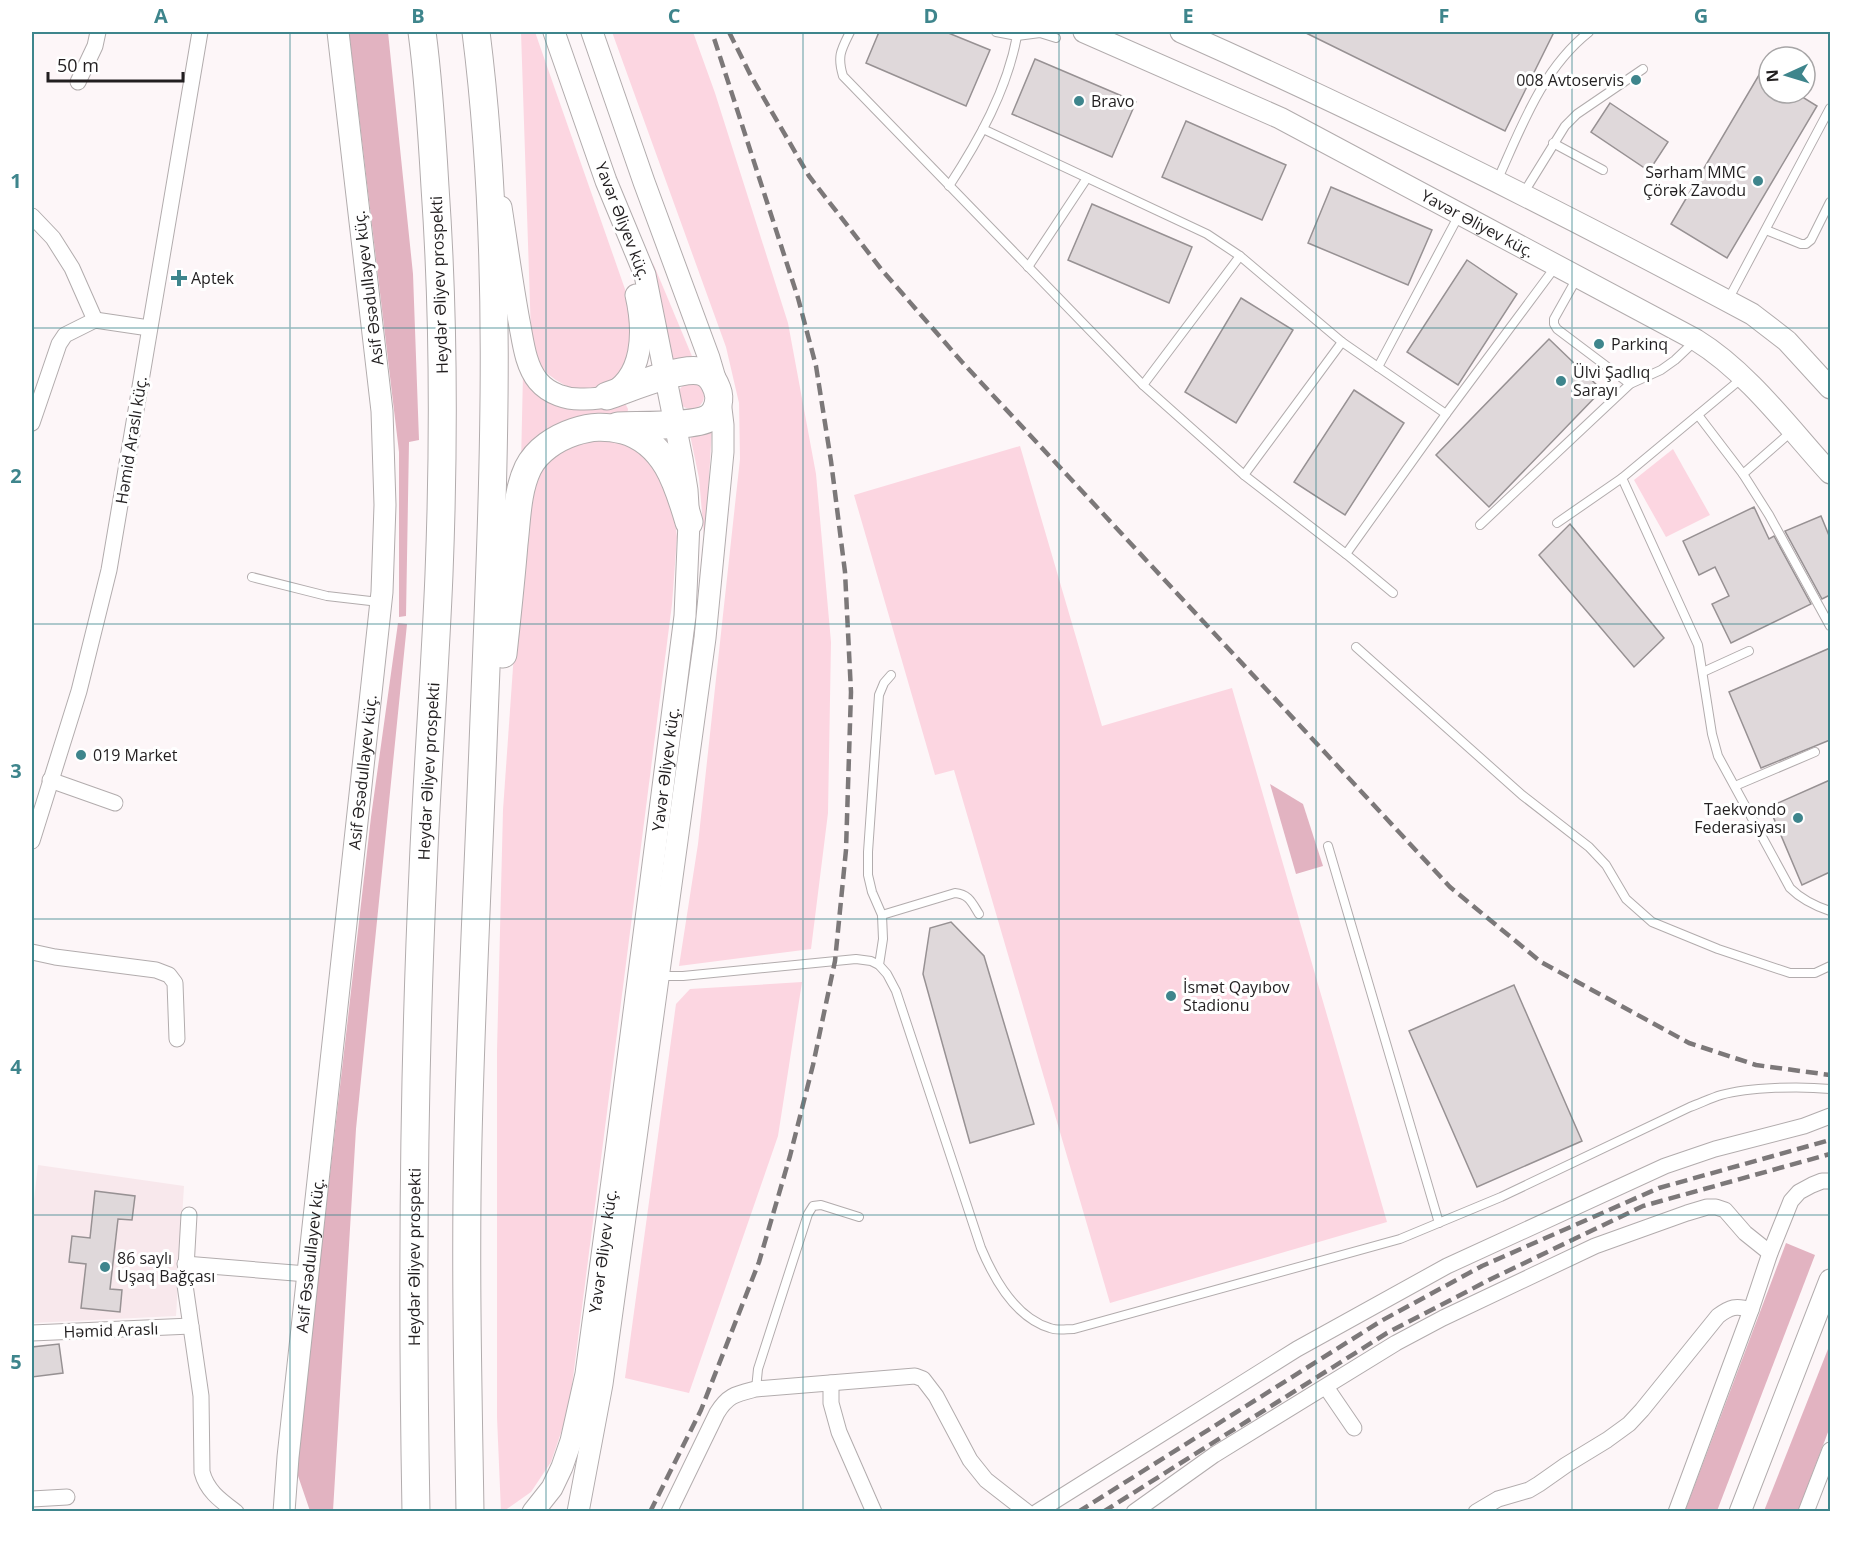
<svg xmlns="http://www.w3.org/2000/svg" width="1862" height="1543" font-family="'Open Sans',sans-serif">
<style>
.built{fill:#f8e8ec}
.green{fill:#fcd6e1}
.forest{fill:#e2b3c1}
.building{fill:#dfd8da;stroke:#979193;stroke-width:1.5}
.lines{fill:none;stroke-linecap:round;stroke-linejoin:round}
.lane-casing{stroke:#b2acad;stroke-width:10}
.street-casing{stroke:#b2acad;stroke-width:17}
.secondary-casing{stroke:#b2acad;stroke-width:23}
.highway-casing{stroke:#b2acad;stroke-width:29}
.lane{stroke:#fff;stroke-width:8}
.street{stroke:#fff;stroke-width:15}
.secondary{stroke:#fff;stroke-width:21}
.highway{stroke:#fff;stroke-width:27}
.rail{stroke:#7c7879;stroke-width:4.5;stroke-dasharray:12 6;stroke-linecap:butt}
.grid{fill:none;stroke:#3e858c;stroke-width:1.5;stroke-opacity:0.55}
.poi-dot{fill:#3e858c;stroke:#fff;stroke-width:2}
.labels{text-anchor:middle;stroke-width:6;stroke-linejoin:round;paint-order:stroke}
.poi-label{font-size:16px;fill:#221f20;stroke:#fff;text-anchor:start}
.street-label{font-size:16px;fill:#221f20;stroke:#fff}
.neatline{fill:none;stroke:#3e858c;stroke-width:2}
.grid-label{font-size:20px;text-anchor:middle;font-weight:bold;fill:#3e858c}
</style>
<rect width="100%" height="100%" fill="#fdf6f8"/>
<polygon class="built" points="38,1165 184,1186 176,1316 32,1323 32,1217"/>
<g class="green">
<path d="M521 32H535L626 292C630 315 635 337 628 360 621 384 591 396 568 387 564 385 560 382 556 380 549 375 540 369 537 361 533 353 532 342 531 334Z"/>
<polygon points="612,32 693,32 715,93 788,323 816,474 831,642 828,813 811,949 679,966 698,844 740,459 739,403 726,347"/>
<polygon points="653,263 694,361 669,367"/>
<polygon points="523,373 572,409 598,409 623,403 626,405 628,409 627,416 521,464"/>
<circle cx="691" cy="396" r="13"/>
<polygon points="712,428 705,548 699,478 689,430"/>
<polygon points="611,434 651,455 672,495 677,537 672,604 569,1409 551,1462 531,1492 504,1511 501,1512 497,1417 497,1051 503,810 525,496 548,454"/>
<polygon points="1020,446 1102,726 1232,688 1387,1222 1110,1303 954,770 935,775 854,495"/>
<polygon points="1673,449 1710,515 1666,537 1634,480"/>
<polygon points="802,982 778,1136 689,1393 625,1378 676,1004 690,989"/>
</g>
<g class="forest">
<polygon points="349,32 388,32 413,274 419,440 409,442 406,616 399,617 399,452"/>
<polygon points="398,623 407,624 356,1129 333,1511 310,1511 296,1470 371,817"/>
<polygon points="1270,784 1303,804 1323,866 1296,874"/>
<polygon points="1786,1243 1815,1255 1717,1511 1685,1511"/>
<polygon points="1830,1344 1830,1427 1798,1511 1764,1511"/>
</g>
<g class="building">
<polygon points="879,32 946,32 990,50 966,106 866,63"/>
<polygon points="1304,32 1554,32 1505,131"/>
<polygon points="1769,58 1769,93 1796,93 1817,106 1727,258 1671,224"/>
<polygon points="1035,59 1136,102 1112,157 1012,114"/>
<polygon points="1610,103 1668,142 1649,171 1591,132"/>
<polygon points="1186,121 1286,165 1262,220 1162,177"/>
<polygon points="1331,187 1432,230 1408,285 1308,243"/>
<polygon points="1092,204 1192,247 1169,303 1068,260"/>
<polygon points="1467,260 1517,294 1458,385 1407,352"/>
<polygon points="1241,298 1293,330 1236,423 1185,392"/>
<polygon points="1549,339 1602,390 1489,507 1436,455"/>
<polygon points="1354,390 1404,423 1345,515 1294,482"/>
<polygon points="1754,507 1769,539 1774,536 1811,604 1731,643 1712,604 1729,596 1715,567 1699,575 1683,541"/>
<polygon points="1821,516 1830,538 1830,595 1822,599 1785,531"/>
<polygon points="1570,524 1664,638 1634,667 1539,555"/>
<polygon points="1830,648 1830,740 1761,768 1729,692"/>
<polygon points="1830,780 1830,872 1802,885 1769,807"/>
<polygon points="951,922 984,956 1034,1124 970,1143 923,974 930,928"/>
<polygon points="1514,985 1582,1141 1477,1187 1409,1031"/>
<polygon points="95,1191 135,1196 132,1220 118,1219 110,1289 122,1290 120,1312 81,1308 86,1264 69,1262 72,1236 90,1238"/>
<polygon points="59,1344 63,1373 32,1377 32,1347"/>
</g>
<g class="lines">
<g class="lane-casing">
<g id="lane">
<path d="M850 32C841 50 837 56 843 76L1143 385 1244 475 1346 554 1446 414 1556 266"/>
<polyline points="1017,36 1040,33 1056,38"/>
<polyline points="983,129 1207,234 1240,256 1342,342 1446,414"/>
<polyline points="1553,143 1603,170"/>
<path d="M1497 181C1521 128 1542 69 1589 32"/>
<path d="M949 186C979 140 1007 90 1017 36L996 32"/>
<polyline points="1523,194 1565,126 1577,114 1643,69"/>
<polyline points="1766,230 1801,244 1806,244 1811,240 1830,202"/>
<polyline points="1028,267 1087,178"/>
<polyline points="1577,278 1554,319 1554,324 1557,329 1630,384"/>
<polyline points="1728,300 1830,108"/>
<polyline points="1378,367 1459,215"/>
<path d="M1741 379 1622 478 1698 645 1712 734 1718 756 1790 888C1802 900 1815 906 1830 911"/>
<polyline points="1143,385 1240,256"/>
<polyline points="1698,415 1743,474 1769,515 1830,626"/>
<polyline points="1743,474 1791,432"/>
<polyline points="1244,475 1342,342"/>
<polyline points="1557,523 1622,478"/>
<polyline points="1480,525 1630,384 1661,370 1675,360 1694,342"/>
<polyline points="1346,554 1393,593"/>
<polyline points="252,577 327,596 379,602"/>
<polyline points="1356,647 1522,795 1589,847 1606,865 1626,899 1652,922 1718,949 1790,973 1815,973 1830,966"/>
<polyline points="1703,672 1749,651"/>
<path d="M891 675 884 683 879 695 868 852V875L872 892 882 915 883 939 879 965 887 974 896 991 981 1248C994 1279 1016 1318 1050 1328 1057 1331 1066 1329 1074 1329L1400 1239 1501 1197 1690 1107C1701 1103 1711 1098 1721 1095 1749 1087 1801 1086 1830 1089"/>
<polyline points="1735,786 1815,752"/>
<polyline points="1328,846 1439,1223"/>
<path d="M882 915 955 893C969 894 972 903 979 914"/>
<polyline points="660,976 683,976 856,959 871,961 879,965"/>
<polyline points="756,1389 758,1369 808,1214 813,1206 821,1205 859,1217"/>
</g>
</g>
<g class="street-casing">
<g id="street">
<polyline points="78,82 95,46 98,32"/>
<polyline points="32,216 53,238 72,268 95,320"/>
<polyline points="32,423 59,344 65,335 95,320 149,328"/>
<polyline points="50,780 115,803"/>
<polyline points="32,841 79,691 109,570 200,32"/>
<polyline points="32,952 55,957 156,970 169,975 175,983 177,1039"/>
<path d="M189 1215 185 1285 201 1396 202 1472C207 1491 220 1500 236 1512"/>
<polyline points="185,1264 307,1274"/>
<polyline points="32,1333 191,1326"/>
<polyline points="831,1383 831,1403 839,1432 874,1512"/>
<polyline points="1326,1387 1354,1428"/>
<polyline points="32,1499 67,1497"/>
<path d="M669 1512 717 1413C728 1395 736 1394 756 1389L915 1376 923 1379 936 1396 970 1460 986 1480 1027 1512"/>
<polyline points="1037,1512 1297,1349 1447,1266 1665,1166 1715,1149 1804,1126 1830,1116"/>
<polyline points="1134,1512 1214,1455 1396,1343 1443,1318 1595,1246 1687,1213 1707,1207 1716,1207 1725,1210 1745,1233 1770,1253"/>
<path d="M1476 1512 1498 1499 1529 1490 1539 1484 1566 1465 1607 1440 1629 1424 1642 1410 1718 1316C1730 1307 1736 1305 1751 1310"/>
<polyline points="1676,1512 1751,1310 1770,1253 1791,1201 1799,1192 1812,1185 1822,1181 1830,1181"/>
<polyline points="1806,1512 1830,1450"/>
</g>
</g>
<g class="secondary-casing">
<g id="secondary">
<path id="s1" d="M1084 32 1280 118 1696 340C1748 372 1789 428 1830 473"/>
<path d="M1181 32C1375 118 1565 214 1752 314L1787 341 1830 388"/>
<path d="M501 207C507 245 512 283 519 321 523 341 525 365 538 381 549 394 567 400 584 399 591 399 600 399 606 396 645 379 644 330 636 295"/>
<path id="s2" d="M284 1512 288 1457 382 592 385 505 382 411 338 32"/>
<path id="s3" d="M533 1512 552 1488 562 1467 571 1441 586 1374 616 1152 685 616 689 522 687 490 682 459 645 275 606 181 554 32"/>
<polyline points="578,1512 602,1384 705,638 723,452 723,425 719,392 709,358 644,182 592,32"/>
<polyline points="1740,1512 1830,1280"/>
</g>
</g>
<g class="highway-casing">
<g id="highway">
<path d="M607 396C628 389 678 367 699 371 709 372 714 381 717 389 721 399 718 412 709 418 694 427 638 425 618 426"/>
<path d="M503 654C507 617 511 581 514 544 517 519 517 491 528 468 537 450 556 438 574 432 592 426 605 426 623 430 666 442 678 485 689 522"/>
<path id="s4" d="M416 1512C412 1298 413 1085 423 871 427 772 435 673 439 574 444 445 444 316 435 187 432 135 429 83 422 32"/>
<path d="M470 1512C468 1387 465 1263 468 1139 471 1008 478 876 483 745 492 508 506 268 476 32"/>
</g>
</g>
<use href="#lane" class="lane"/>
<use href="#street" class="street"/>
<use href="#secondary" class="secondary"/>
<use href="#highway" class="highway"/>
<g class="rail">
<polyline points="729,32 751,76 809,176 881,269 962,362 1450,887 1541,962 1689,1043 1756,1065 1830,1075"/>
<polyline points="650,1512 701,1410 759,1262 790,1156 813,1065 835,961 846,850 851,692 845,572 831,461 816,366 798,298 712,32"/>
<polyline points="1078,1512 1381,1321 1482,1266 1659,1188 1830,1140"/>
<polyline points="1103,1512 1387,1333 1491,1279 1643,1206 1830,1154"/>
</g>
</g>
<path class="grid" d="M290 32V1512M546 32V1512M803 32V1512M1059 32V1512M1316 32V1512M1572 32V1512M32 328H1830M32 624H1830M32 919H1830M32 1215H1830"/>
<g class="poi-dot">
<circle cx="1636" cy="80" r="6"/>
<circle cx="1079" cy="101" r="6"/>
<circle cx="1758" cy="181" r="6"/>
<path d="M176 269h6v6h6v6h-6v6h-6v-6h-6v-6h6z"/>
<circle cx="1599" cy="344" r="6"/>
<circle cx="1561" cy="381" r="6"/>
<circle cx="81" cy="755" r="6"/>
<circle cx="1798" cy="818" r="6"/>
<circle cx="1171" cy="996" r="6"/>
<circle cx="105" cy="1267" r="6"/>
</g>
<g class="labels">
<g class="poi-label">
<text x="1624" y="86" text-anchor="end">008 Avtoservis</text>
<text x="1091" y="107">Bravo</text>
<text x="1746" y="178" text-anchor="end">Sərham MMC<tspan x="1746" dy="18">Çörək Zavodu</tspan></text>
<text x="191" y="284">Aptek</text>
<text x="1611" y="350">Parkinq</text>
<text x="1573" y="378">Ülvi Şadlıq<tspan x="1573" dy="18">Sarayı</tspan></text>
<text x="93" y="761">019 Market</text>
<text x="1786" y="815" text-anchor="end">Taekvondo<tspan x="1786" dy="18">Federasiyası</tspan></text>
<text x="1183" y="993">İsmət Qayıbov<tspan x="1183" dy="18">Stadionu</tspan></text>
<text x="117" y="1264">86 saylı<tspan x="117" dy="18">Uşaq Bağçası</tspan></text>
</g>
<g class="street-label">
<text transform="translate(623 221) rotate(69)" y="6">Yavər Əliyev küç.</text>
<text dy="6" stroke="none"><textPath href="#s1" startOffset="438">Yavər Əliyev küç.</textPath></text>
<text transform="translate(439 285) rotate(-92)" y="6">Heydər Əliyev prospekti</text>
<text transform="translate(368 288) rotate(-97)" y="6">Asif Əsədullayev küç.</text>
<text transform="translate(131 440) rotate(-81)" y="6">Həmid Araslı küç.</text>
<text dy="6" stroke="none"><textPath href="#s3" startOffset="760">Yavər Əliyev küç.</textPath></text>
<text dy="6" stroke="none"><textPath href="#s4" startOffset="741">Heydər Əliyev prospekti</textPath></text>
<text dy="6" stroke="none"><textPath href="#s2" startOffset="744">Asif Əsədullayev küç.</textPath></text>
<text dy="6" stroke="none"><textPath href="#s3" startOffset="274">Yavər Əliyev küç.</textPath></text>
<text dy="6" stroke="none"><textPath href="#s2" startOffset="258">Asif Əsədullayev küç.</textPath></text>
<text dy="6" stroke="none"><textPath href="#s4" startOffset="255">Heydər Əliyev prospekti</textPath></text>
<text transform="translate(111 1330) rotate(-2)" y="6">Həmid Araslı</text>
</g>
</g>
<rect width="1862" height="1543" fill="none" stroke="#ffffff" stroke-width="66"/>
<g transform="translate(1787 75) rotate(266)"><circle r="28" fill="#ffffff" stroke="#a7a5a6" stroke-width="1.5"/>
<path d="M0-4.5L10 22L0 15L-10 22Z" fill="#3e858c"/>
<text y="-9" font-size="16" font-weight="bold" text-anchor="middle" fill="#221f20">N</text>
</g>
<path d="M48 72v9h135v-9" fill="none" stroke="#221f20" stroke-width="3"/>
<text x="57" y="72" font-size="18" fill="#221f20" stroke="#ffffff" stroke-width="4.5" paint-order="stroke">50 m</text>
<rect x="33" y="33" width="1796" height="1477" class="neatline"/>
<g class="grid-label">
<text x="161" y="23">A</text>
<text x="418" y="23">B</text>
<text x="674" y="23">C</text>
<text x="931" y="23">D</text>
<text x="1188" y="23">E</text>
<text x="1444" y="23">F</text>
<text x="1701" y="23">G</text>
<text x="16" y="188">1</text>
<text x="16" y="483">2</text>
<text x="16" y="778">3</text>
<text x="16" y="1074">4</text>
<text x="16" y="1369">5</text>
</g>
</svg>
